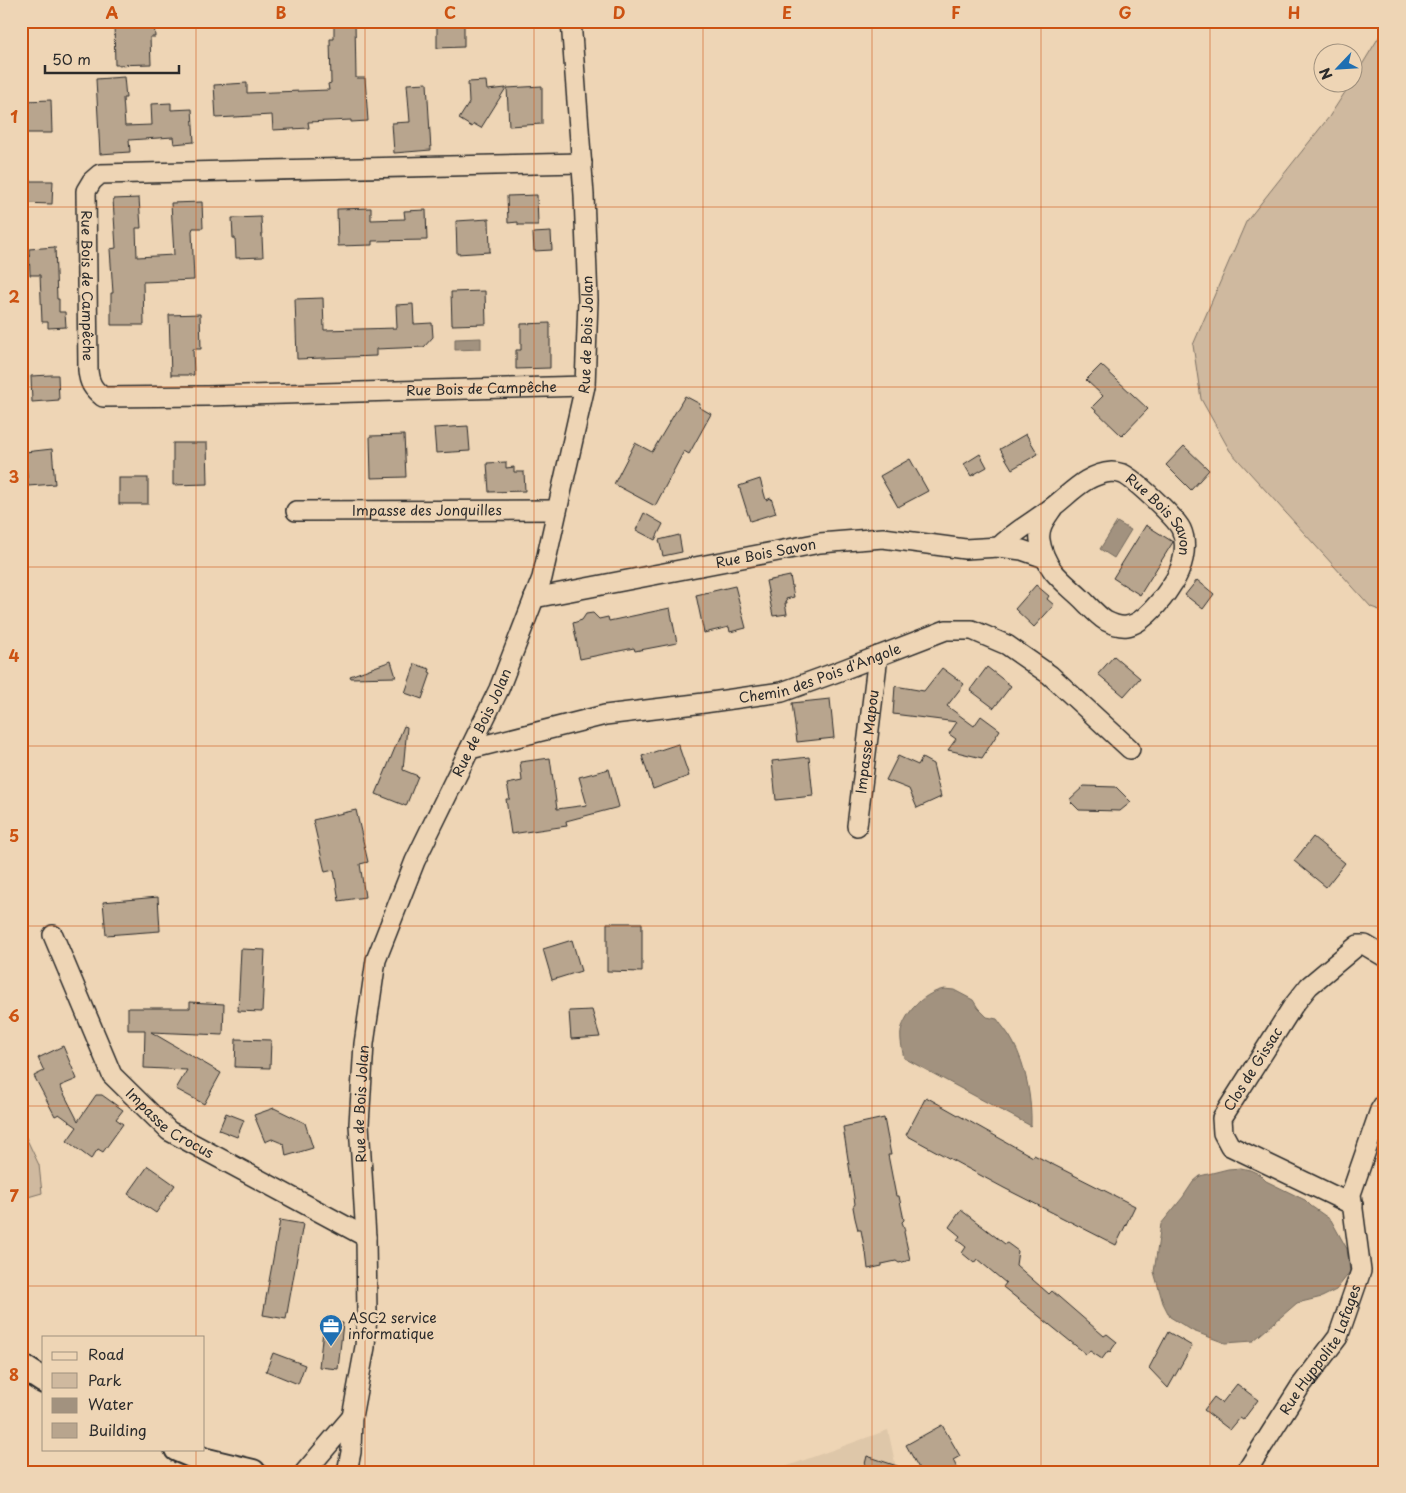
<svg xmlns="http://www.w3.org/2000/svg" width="1406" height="1493" font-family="'Playpen Sans',sans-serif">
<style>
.built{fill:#dec7a9}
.green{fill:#cfb99f;stroke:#7d7265}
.water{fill:#a2927f;stroke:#72695d}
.building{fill:#b8a58e;stroke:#2b2b2b}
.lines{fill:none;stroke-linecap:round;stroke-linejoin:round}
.minor-casing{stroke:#2b2b2b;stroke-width:22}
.major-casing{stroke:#2b2b2b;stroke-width:28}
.minor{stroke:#eed5b5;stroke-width:19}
.major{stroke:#eed5b5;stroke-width:24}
.grid{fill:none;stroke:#cc5211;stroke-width:1;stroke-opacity:0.55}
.labels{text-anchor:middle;stroke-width:5;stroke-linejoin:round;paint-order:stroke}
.street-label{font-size:14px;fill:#2b2b2b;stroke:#eed5b5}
.poi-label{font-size:14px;fill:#2b2b2b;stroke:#eed5b5;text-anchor:start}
.neatline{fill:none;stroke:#cc5211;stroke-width:2}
.grid-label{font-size:16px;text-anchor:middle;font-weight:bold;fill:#cc5211}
</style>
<rect width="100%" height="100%" fill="#eed5b5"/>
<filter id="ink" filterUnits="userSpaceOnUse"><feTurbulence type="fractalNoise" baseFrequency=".02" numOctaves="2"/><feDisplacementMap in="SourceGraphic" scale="10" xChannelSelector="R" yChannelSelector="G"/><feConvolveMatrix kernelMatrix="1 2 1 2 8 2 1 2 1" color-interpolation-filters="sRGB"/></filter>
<g filter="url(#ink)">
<polygon class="built" points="888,1430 897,1472 771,1472"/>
<g class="green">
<polygon points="1385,27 1385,612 1371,607 1230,451 1201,399 1193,345 1246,222 1329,117 1351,83 1354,82 1354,78"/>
<polygon points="21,1127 39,1165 42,1193 21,1199"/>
</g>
<g class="water">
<polygon points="481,338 481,349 455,350 455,339"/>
<polygon points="1117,522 1131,530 1114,558 1100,549"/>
<path d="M944 989 954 990 973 1000 978 1008 987 1017 997 1019C1002 1026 1009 1034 1013 1042 1026 1065 1032 1100 1031 1126L904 1058C902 1049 899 1035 902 1027 909 1008 925 993 944 989Z"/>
<polygon points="1241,1168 1250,1170 1259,1174 1266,1181 1305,1200 1311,1206 1331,1220 1347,1249 1350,1272 1336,1290 1322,1297 1297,1303 1253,1341 1225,1343 1193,1331 1170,1317 1163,1303 1154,1272 1161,1224 1183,1197 1193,1182 1200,1176 1228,1169"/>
</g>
<g class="building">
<polygon points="334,21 355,21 356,78 365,78 368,121 351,122 351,120 308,122 309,128 273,130 272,115 216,118 214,85 247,83 247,93 329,90 328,84 331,83 330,39 334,39"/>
<polygon points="437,21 464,21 464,47 437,48"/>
<polygon points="154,22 155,37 150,37 151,64 115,65 114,23"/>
<polygon points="124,77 126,98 123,98 125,126 152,125 151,104 171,103 171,110 192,109 194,142 174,144 173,137 129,140 130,152 100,154 96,79"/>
<polygon points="486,81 487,90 506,88 481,128 474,124 472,127 459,119 469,103 468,82"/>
<polygon points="427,83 431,150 394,153 392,123 410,122 407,84"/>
<polygon points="542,86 542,124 509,126 507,88"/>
<polygon points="51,100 52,133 26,133 25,101"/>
<polygon points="23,181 53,181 52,204 23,203"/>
<polygon points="537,195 538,225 518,225 518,222 508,223 507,196"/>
<polygon points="139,198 141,228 136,228 137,257 174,255 171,203 202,202 203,228 193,228 192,231 194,280 143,282 144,325 111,325 111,293 113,293 110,249 116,248 113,199"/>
<polygon points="371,208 371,220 405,219 404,211 426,210 427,240 372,241 372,245 338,246 337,209"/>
<polygon points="261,217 263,257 236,258 235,238 233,238 232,218"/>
<polygon points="489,219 490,252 457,254 456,221"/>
<polygon points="551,232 552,250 534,251 533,233"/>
<polygon points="55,247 57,299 59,299 59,312 65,312 66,327 48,328 48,322 42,322 40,275 30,275 29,249"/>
<polygon points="485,291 486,324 452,325 451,292"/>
<polygon points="323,298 324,330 397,328 396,305 413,304 414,324 432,323 433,337 424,347 376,349 376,356 297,359 295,299"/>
<polygon points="200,314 201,349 193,349 194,375 171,375 169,315"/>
<polygon points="550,323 550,368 516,369 516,350 521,350 521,324"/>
<polygon points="1101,365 1148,409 1122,436 1092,407 1103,396 1086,380"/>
<polygon points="51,375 58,375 59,400 32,402 31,376"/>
<polygon points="685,396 700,404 699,407 711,414 689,454 684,451 655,506 614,484 635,443 652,452"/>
<polygon points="468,426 470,451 436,453 434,428"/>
<polygon points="1026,434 1038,454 1012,469 1000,449"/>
<polygon points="404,435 406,477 371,478 370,436"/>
<polygon points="173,443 207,443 208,484 173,485"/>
<polygon points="1184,446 1209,470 1191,490 1166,465"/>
<polygon points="52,449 55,484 28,486 25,452"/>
<polygon points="980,454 987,467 971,476 964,464"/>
<polygon points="910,459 928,491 898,507 880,476"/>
<polygon points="506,462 506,468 514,467 514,472 524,472 525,491 489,492 487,463"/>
<rect x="119" y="478" width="29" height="26"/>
<polygon points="760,479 766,500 771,498 776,513 750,521 739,486"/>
<polygon points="644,513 663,524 655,540 636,530"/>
<polygon points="1146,525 1173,542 1140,595 1113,578"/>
<polygon points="679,535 682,552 663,556 659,540"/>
<polygon points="790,576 794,597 786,599 787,603 785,603 787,614 773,616 766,581"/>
<polygon points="1197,580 1214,594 1203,609 1185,595"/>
<polygon points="1036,585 1049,596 1047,599 1054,605 1034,627 1015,609"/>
<polygon points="735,586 746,628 730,632 729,627 704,633 696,595"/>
<polygon points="670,608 677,643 635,651 634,648 580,659 573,623 582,620 586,614 593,613 599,619 608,617 609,621"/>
<polygon points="1114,656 1140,678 1124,696 1098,674"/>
<polygon points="391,661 396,677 351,678 350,676"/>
<polygon points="415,664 430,669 429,672 431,673 422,699 405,693"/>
<polygon points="987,667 1011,686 994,708 970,690"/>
<polygon points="942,668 964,684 947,706 974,726 981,716 1000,730 982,758 948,750 956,739 949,734 957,722 893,714 895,686 924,691"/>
<polygon points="830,699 834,738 797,742 792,703"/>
<polygon points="404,726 407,727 403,770 418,776 406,806 376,794"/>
<polygon points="678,744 689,776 653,789 642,756"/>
<polygon points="898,756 918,765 922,758 933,764 941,797 917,808 909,789 886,780"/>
<polygon points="809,757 813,796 776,800 772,761"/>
<polygon points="550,758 557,809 587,805 579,777 609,769 619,807 566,821 567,826 511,834 506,799 510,799 507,784 522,781 520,762"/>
<polygon points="1084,786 1116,787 1131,802 1120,811 1079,810 1069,800"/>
<polygon points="356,810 368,862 360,864 365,897 339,901 334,870 325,872 313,820"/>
<polygon points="1313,837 1345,863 1326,887 1294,861"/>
<polygon points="158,897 160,931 106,935 103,902"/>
<polygon points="607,923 642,923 642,972 607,971"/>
<polygon points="572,940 581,971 552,980 543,949"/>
<polygon points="241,949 265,950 262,1012 238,1011"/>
<polygon points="190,1002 224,1004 223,1035 151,1032 221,1073 204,1104 176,1089 187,1070 144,1068 145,1030 128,1030 128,1008 190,1008"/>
<polygon points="592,1010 600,1037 571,1039 569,1011"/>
<polygon points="236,1039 271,1040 270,1068 235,1067"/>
<polygon points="63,1046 77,1079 60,1086 78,1121 96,1095 102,1095 123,1110 116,1119 123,1124 103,1152 98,1149 91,1159 67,1141 77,1127 59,1114 55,1116 34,1076 44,1071 38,1058"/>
<polygon points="926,1097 1033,1157 1034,1155 1135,1206 1116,1245 1004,1188 906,1135"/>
<polygon points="274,1108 305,1123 313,1148 286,1156 284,1144 272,1139 265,1142 254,1115"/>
<polygon points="226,1113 244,1120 237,1137 219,1130"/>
<polygon points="884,1118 891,1155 888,1155 896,1196 899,1196 904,1220 902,1222 905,1230 904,1232 910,1260 899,1263 896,1261 882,1264 882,1266 868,1269 866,1252 865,1252 861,1230 858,1230 855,1218 853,1207 855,1204 843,1127"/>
<polygon points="148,1166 175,1185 156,1213 128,1194"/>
<polygon points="961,1210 1005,1244 1007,1243 1018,1251 1016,1265 1049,1294 1052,1291 1104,1336 1107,1334 1117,1342 1110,1352 1108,1351 1102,1359 1090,1351 1086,1354 1003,1287 1006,1283 977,1259 974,1263 962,1253 966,1247 957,1240 960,1236 949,1227"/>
<polygon points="280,1220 303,1224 286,1319 263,1315"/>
<polygon points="324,1321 343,1323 338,1369 319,1367"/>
<polygon points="1168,1332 1192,1346 1168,1388 1149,1368"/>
<polygon points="273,1353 305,1365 298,1384 266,1371"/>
<polygon points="1237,1384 1258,1400 1243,1420 1240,1418 1230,1430 1204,1410 1214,1397 1222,1403"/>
<polygon points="942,1425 960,1456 953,1460 959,1472 921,1472 906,1445"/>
<polygon points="867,1456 906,1469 905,1472 863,1472"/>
</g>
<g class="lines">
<g class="minor-casing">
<g id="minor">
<path id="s1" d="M582 163 100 174 92 181 86 191 88 370C89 383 93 389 103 397L207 396 585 386"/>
<path id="s2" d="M296 511 557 510"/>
<path id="s3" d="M999 547C1016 530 1036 520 1054 506 1073 491 1087 474 1112 472 1116 472 1120 473 1123 474 1134 479 1176 518 1181 529 1189 546 1182 571 1171 586 1163 599 1143 624 1127 626 1120 627 1112 624 1106 621 1098 616 1090 607 1083 600 1074 591 1062 582 1053 571 1047 563 1041 550 1040 540 1038 526 1047 517 1054 506"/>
<path id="s4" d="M534 598 820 543 883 538 965 549 999 547 1022 550 1045 558"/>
<path id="s5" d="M470 749 605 715 704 703 782 692 837 672 946 630H972L1007 645 1050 675 1130 749"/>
<path id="s6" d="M857 826 878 656"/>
<path id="s7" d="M53 935 112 1075 169 1131 366 1237"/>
<path id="s8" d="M1353 1205 1230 1146 1223 1133 1222 1118 1293 1006 1309 986 1358 945H1365L1385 957"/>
<polyline points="305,1472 352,1417"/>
<path id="s9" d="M347 1472 351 1452 352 1417 365 1347 367 1314 366 1237 359 1124 364 1044 376 960 415 861 499 689 542 578 585 386 588 300 584 195 571 21"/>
<path id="s10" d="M1246 1472 1300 1387 1338 1337 1361 1271 1351 1194 1380 1110 1385 1102"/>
</g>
</g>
<g class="major-casing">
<g id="major">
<polyline points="21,1366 44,1381"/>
<polyline points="177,1449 203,1460 253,1472"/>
</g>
</g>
<use href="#minor" class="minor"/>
<use href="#major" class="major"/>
</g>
</g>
<path class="grid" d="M196 21V1337M365 21V1472M534 21V1472M703 21V1472M872 21V1472M1041 21V1472M1210 21V1472M21 207H1385M21 387H1385M21 567H1385M21 746H1385M21 926H1385M21 1106H1385M21 1286H1385M196 1449V1472"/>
<defs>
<g id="office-pin" transform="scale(1.25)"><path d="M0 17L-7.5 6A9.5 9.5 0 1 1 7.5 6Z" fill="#1f6fb2" stroke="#eed5b5"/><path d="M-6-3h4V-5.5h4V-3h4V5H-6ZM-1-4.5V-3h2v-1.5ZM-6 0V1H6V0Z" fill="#fff"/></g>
</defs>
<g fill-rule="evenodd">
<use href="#office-pin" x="331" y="1326"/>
</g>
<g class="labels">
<g class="street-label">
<text dy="5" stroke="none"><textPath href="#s1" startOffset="599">Rue Bois de Campêche</textPath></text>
<text dy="5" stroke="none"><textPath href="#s9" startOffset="1180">Rue de Bois Jolan</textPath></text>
<text dy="5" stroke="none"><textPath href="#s1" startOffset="1094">Rue Bois de Campêche</textPath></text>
<text dy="5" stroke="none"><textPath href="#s2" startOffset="131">Impasse des Jonquilles</textPath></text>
<text dy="5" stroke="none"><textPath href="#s3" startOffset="205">Rue Bois Savon</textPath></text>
<text dy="5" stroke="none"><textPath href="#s4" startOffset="236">Rue Bois Savon</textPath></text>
<text dy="5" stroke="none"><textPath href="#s5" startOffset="359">Chemin des Pois d'Angole</textPath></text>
<text dy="5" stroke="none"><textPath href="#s9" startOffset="775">Rue de Bois Jolan</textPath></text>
<text dy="5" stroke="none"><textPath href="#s6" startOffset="85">Impasse Mapou</textPath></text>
<text dy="5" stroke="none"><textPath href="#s8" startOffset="224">Clos de Gissac</textPath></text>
<text dy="5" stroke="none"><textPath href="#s9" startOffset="370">Rue de Bois Jolan</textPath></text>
<text dy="5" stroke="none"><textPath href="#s7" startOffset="228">Impasse Crocus</textPath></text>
<text dy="5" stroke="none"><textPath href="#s10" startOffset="144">Rue Hyppolite Lafages</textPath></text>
</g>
<g class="poi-label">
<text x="348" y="1323">ASC2 service<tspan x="348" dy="16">informatique</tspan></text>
</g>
</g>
<rect width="1406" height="1493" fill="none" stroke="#eed5b5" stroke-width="55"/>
<rect x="42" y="1336" width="162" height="115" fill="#eed5b5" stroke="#a0917e"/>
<rect x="52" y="1352" width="25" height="8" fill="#eed5b5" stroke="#a0917e"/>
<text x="88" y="1360" font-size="15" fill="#2b2b2b">Road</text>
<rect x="52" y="1373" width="25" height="15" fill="#cfb99f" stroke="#a0917e"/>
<text x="88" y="1386" font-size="15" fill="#2b2b2b">Park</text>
<rect x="52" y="1398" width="25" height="15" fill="#a2927f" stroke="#a0917e"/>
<text x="88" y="1410" font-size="15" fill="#2b2b2b">Water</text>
<rect x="52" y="1423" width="25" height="15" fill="#b8a58e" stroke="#a0917e"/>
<text x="88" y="1436" font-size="15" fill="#2b2b2b">Building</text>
<g transform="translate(1338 68) rotate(245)"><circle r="24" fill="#eed5b5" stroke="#a0917e"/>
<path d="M0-4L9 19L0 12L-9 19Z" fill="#1f6fb2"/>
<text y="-8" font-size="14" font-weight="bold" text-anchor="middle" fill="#2b2b2b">N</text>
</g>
<path d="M45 65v8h134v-8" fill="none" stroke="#2b2b2b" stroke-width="2.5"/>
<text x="52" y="65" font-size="15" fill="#2b2b2b" stroke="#eed5b5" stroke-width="4" paint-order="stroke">50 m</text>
<rect x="28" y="28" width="1350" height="1438" class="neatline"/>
<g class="grid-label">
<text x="112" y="19">A</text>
<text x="281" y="19">B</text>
<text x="450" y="19">C</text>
<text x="619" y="19">D</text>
<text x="787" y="19">E</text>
<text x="956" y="19">F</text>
<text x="1125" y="19">G</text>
<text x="1294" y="19">H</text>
<text x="14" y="123">1</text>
<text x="14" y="303">2</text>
<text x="14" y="483">3</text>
<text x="14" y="662">4</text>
<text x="14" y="842">5</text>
<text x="14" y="1022">6</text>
<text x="14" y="1202">7</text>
<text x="14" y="1381">8</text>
</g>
</svg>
